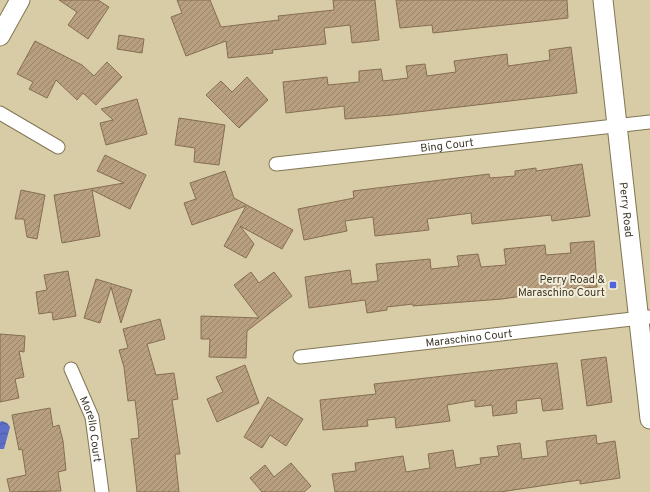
<svg xmlns="http://www.w3.org/2000/svg" width="650" height="492" font-family="Overpass,sans-serif">
<style>
.water{fill:url(#water-waves)}
.building{fill:url(#building-hatch);stroke:#866e51}
.lines{fill:none;stroke-linecap:round;stroke-linejoin:round}
.street-casing{stroke:#817653;stroke-width:15}
.secondary-casing{stroke:#817653;stroke-width:21}
.street{stroke:#fff;stroke-width:13}
.secondary{stroke:#fff;stroke-width:19}
.poi-dot{fill:#5164da;stroke:#f3edda;stroke-width:1.5}
.labels{text-anchor:middle;stroke-width:4;stroke-linejoin:round;paint-order:stroke}
.street-label{font-size:11px;fill:#3d3829;stroke:#f3edda}
.poi-label{font-size:11px;fill:#3d3829;stroke:#f3edda;text-anchor:end}
</style>
<defs>
<pattern id="water-waves" width="16" height="10" patternUnits="userSpaceOnUse"><rect width="16" height="10" fill="#5d6fc6"/><path d="M0 5q4-4 8 0t8 0" fill="none" stroke="#4e5ca1"/></pattern>
<pattern id="building-hatch" width="6" height="6" patternUnits="userSpaceOnUse"><rect width="6" height="6" fill="#b89f80"/><path d="M-1 1l2-2M0 6l6-6M5 7l2-2" fill="none" stroke="#978369"/></pattern>
</defs>
<rect width="100%" height="100%" fill="#d8cca7"/>
<polygon class="water" points="2,421 7,423 10,427 4,449 0,449 0,422"/>
<g class="building">
<polygon points="59,0 98,0 109,7 88,39 68,25 77,12"/>
<polygon points="177,0 210,0 221,27 279,20 278,16 334,10 333,0 375,0 379,40 352,43 350,25 324,28 326,44 272,50 273,53 228,58 226,41 186,56 171,17 182,13"/>
<polygon points="396,0 567,0 568,18 433,33 432,25 400,28"/>
<polygon points="119,35 144,39 142,53 117,49"/>
<polygon points="35,41 82,65 94,76 107,62 122,77 96,105 83,93 77,100 56,80 47,98 29,89 33,82 17,74"/>
<polygon points="571,47 577,93 392,115 345,119 344,106 286,113 283,82 327,77 328,85 359,82 359,71 381,69 383,81 408,78 406,66 425,64 427,76 456,72 454,61 507,54 508,66 550,60 549,50"/>
<polygon points="247,77 268,100 239,128 206,95 221,81 232,92"/>
<polygon points="137,99 147,134 106,145 100,123 113,120 101,109"/>
<polygon points="179,118 225,125 219,165 194,162 195,148 175,145"/>
<polygon points="105,155 146,175 130,209 92,190 100,236 62,243 54,195 124,183 97,171"/>
<polygon points="582,164 590,216 552,221 551,215 472,224 471,213 427,219 429,230 375,236 373,217 345,221 347,231 304,240 298,209 354,198 353,191 489,174 490,178 515,176 515,171 536,168 536,171"/>
<polygon points="225,171 234,198 293,230 282,249 240,226 254,244 246,258 224,246 246,206 192,225 184,203 196,199 190,183"/>
<polygon points="21,190 45,195 37,239 27,237 24,219 15,219"/>
<polygon points="594,241 597,287 550,290 550,292 502,299 463,302 413,306 413,304 387,307 387,310 367,313 365,300 309,308 305,277 350,270 352,284 378,281 376,264 430,259 431,269 459,266 457,256 478,254 481,267 506,265 504,249 545,245 546,255 571,253 570,243"/>
<polygon points="68,271 76,316 53,320 52,312 39,314 36,292 47,290 44,275"/>
<polygon points="251,272 259,283 274,272 292,296 247,331 246,358 209,357 210,339 201,339 201,316 259,318 234,285"/>
<polygon points="96,279 132,290 121,323 111,287 100,323 84,318"/>
<polygon points="160,319 165,339 147,344 156,375 174,373 178,399 172,400 180,454 175,454 179,492 137,492 131,439 139,438 138,425 135,400 128,401 124,367 119,350 128,348 123,329"/>
<polygon points="0,334 25,336 24,352 19,351 24,377 15,379 19,398 0,402"/>
<polygon points="606,357 612,402 587,406 581,360"/>
<polygon points="557,363 563,409 543,411 541,398 516,401 517,413 493,416 492,405 475,407 475,400 447,405 450,421 396,428 395,417 367,420 368,426 323,430 320,400 376,394 374,384"/>
<polygon points="245,365 259,403 217,422 207,399 223,392 216,377"/>
<polygon points="268,397 303,419 286,446 270,435 262,448 244,437"/>
<polygon points="50,408 53,427 59,425 63,441 66,470 58,472 61,491 10,492 7,479 26,475 22,449 19,450 12,415"/>
<polygon points="596,435 597,444 615,441 620,478 580,484 580,480 500,492 335,492 332,474 356,471 355,463 403,456 406,472 430,468 428,454 453,450 456,468 481,464 480,458 499,456 497,446 520,443 522,459 548,456 546,441"/>
<polygon points="291,463 311,486 304,492 262,492 250,478 265,465 274,477"/>
</g>
<g class="lines">
<g class="street-casing">
<g id="street">
<polyline points="0,113 58,147"/>
<path id="s1" d="M276 164 650 122"/>
<path id="s2" d="M300 357 650 317"/>
<path id="s3" d="M71 369 92 417 102 492"/>
</g>
</g>
<g class="secondary-casing">
<g id="secondary">
<path id="s4" d="M603 0 650 419"/>
<polyline points="0,36 20,0"/>
</g>
</g>
<use href="#street" class="street"/>
<use href="#secondary" class="secondary"/>
</g>
<rect class="poi-dot" x="609" y="281" width="8" height="8" rx="2"/>
<g class="labels">
<g class="street-label">
<text dy="4" stroke="none"><textPath href="#s1" startOffset="172">Bing Court</textPath></text>
<text dy="4" stroke="none"><textPath href="#s4" startOffset="211">Perry Road</textPath></text>
<text dy="4" stroke="none"><textPath href="#s2" startOffset="170">Maraschino Court</textPath></text>
<text dy="4" stroke="none"><textPath href="#s3" startOffset="64">Morello Court</textPath></text>
</g>
<g class="poi-label">
<text x="605" y="283">Perry Road &amp;<tspan x="605" dy="13">Maraschino Court</tspan></text>
</g>
</g>
</svg>
